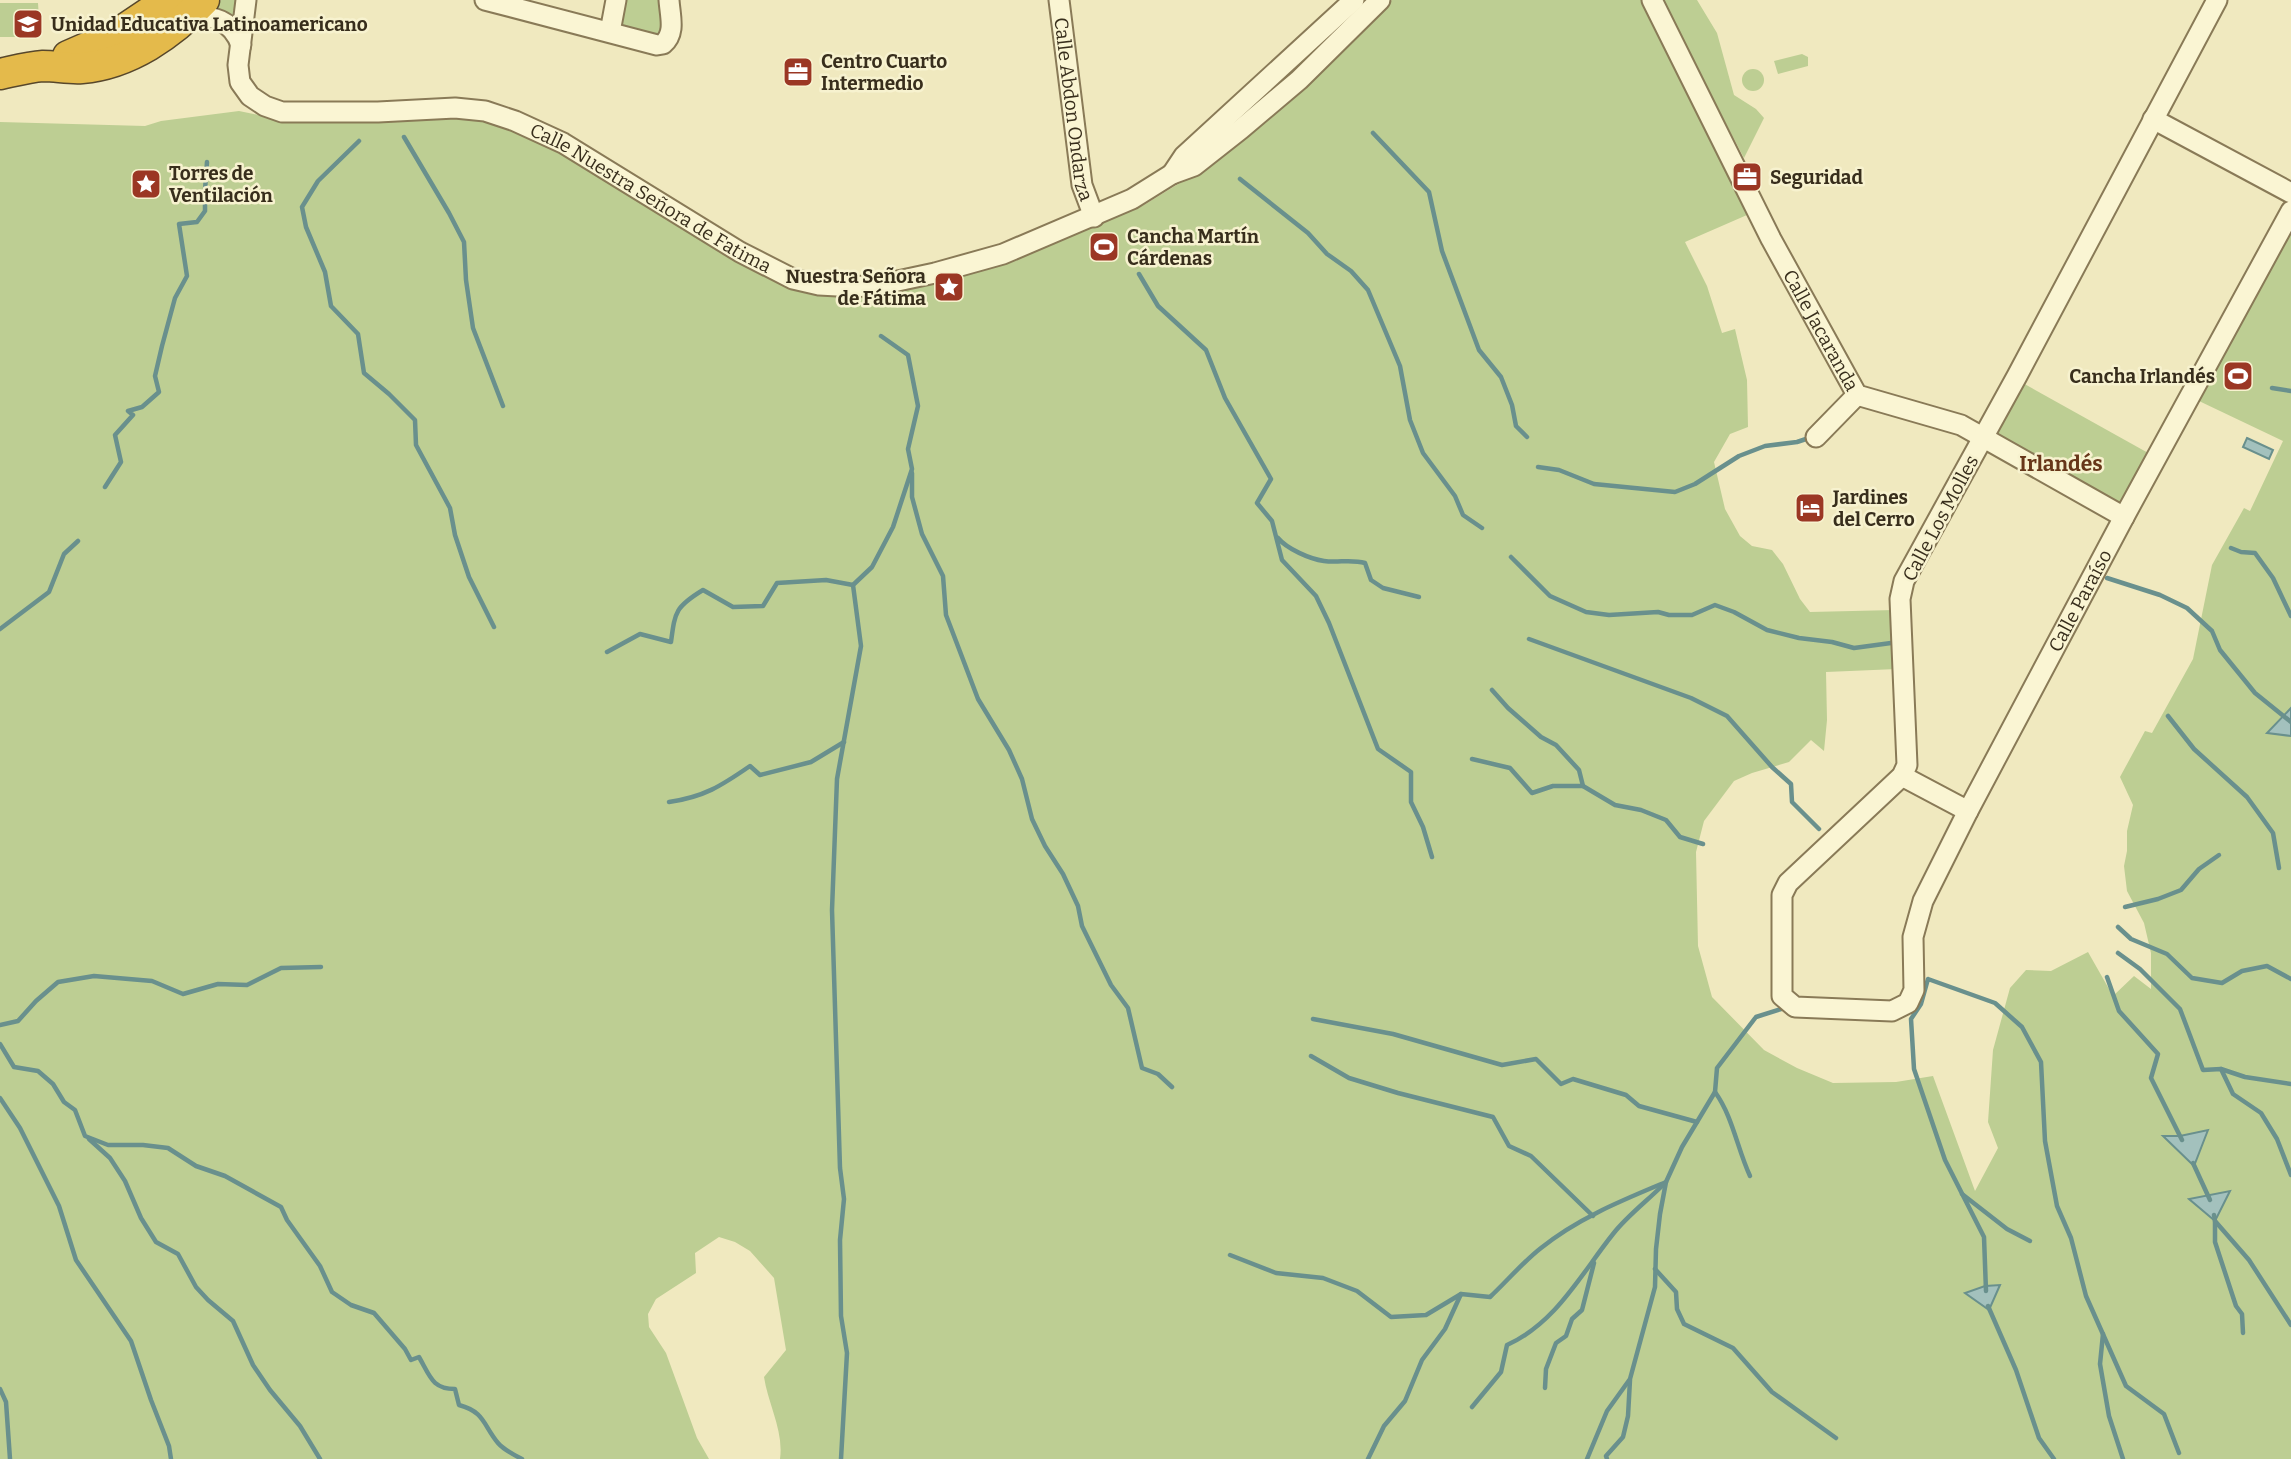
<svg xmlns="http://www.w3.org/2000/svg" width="2291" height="1459" font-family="Bitter,serif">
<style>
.green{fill:#bdce93}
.water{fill:#a3c1bd;stroke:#69908d;stroke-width:2}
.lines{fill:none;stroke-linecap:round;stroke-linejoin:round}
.stream{stroke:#69908d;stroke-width:4.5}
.minor-casing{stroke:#897a57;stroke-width:23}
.highway-casing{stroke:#57472b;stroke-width:33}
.minor{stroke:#faf5d3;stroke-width:19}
.highway{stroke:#e4ba4b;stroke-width:30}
.labels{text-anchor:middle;stroke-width:5;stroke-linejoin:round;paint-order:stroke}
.poi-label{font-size:19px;font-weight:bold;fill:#382e1c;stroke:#f7f2cf;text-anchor:start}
.street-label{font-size:19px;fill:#382e1c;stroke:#f7f2cf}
.neighbourhood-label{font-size:21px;font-weight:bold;fill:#673619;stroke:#f7f2cf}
</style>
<rect width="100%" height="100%" fill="#f0e9bf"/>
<g class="green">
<polygon points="221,0 239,0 237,21 214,10"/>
<polygon points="624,0 661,0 662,25 658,34 621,27"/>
<path d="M1392 0H1646L1747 215 1685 242 1707 286 1722 333 1735 329 1747 380 1748 427 1730 434 1714 462 1725 509 1740 536 1752 546 1772 550 1783 564 1800 599 1810 612 1895 610 1897 669 1826 672 1827 720 1824 751 1811 740 1789 762 1752 773 1734 781 1704 821 1696 852 1698 946 1712 997 1764 1050 1797 1068 1833 1083 1896 1082 1933 1076 1975 1191 1998 1148 1988 1122 1993 1050 2010 988 2026 970 2051 971 2088 952 2113 996 2134 976 2151 989V953L2144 923 2127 891 2124 866 2127 851V831L2133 805 2120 777 2145 731 2152 733 2193 659 2212 565 2244 508 2250 511 2283 441 2199 401 2246 307 2291 229V1459H780C784 1431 768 1404 764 1377L786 1350 774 1278 750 1251 735 1242 719 1237 695 1253 696 1273 656 1299 648 1314 649 1327 666 1353 697 1438 709 1459H0V122L145 126 161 121 239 111 279 119 332 123 407 117H472L526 133 600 173 684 229 805 291 1053 242 1144 205 1204 168 1326 65Z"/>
<polygon points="1658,0 1697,0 1717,33 1734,95 1756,109 1764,118 1744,158 1669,15"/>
<polygon points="0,3 38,3 40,37 0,37"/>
<polygon points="1802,54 1808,57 1808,66 1778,74 1774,61"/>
<circle cx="1753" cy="80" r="11"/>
<polygon points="2021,382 2150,454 2120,504 1996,435"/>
</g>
<g class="water">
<polygon points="2247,438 2273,450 2269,459 2243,447"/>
<polygon points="2291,708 2291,736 2267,733"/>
<polygon points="2208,1130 2194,1166 2163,1136 2180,1136"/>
<polygon points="2230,1191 2215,1221 2189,1199"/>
<polygon points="2000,1285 1989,1310 1965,1293 1985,1286"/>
</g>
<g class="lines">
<g class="stream">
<polyline points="1373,133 1429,192 1442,251 1479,350 1501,377 1512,405 1516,426 1527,437"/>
<polyline points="404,137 449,213 464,242 466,280 473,328 503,406"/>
<polyline points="359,141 318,181 302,207 306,227 325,272 331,306 358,334 364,373 389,394 415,420 416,445 450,508 455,535 469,577 494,627"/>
<polyline points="1240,179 1308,233 1327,254 1351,271 1368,290 1400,366 1410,420 1423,453 1455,496 1463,515 1482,528"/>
<polyline points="205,190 207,162"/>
<polyline points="1139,274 1158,306 1206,350 1225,398 1271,479 1257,503 1272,521 1282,560 1316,596 1329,623 1378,749 1411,772 1411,802 1423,827 1432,857"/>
<polyline points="2272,388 2291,391"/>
<polyline points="1538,467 1559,470 1594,484 1675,492 1695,484 1739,456 1765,446 1797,442 1812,437"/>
<polyline points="912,473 912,497 922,534 943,576 946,615 959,649 978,699 1009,750 1022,779 1032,819 1045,846 1063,874 1078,906 1082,926 1111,985 1128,1008 1142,1068 1158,1074 1172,1087"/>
<polyline points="105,487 121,462 115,435 133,415 128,411 142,407 159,392 155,376 162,346 175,298 187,276 179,224 197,222 205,211 205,202"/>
<path d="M1278 538C1287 549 1310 559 1324 561 1338 563 1351 559 1365 563L1371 580 1383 588 1419 597"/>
<polyline points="2231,548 2241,552 2255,553 2273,578 2291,616"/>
<polyline points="1511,557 1550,596 1586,612 1609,615 1658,612 1669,615 1692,615 1715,605 1734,612 1767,630 1799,638 1832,642 1854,648 1891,643"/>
<polyline points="2107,578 2160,595 2187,608 2212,631 2220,650 2255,693 2291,722"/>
<polyline points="0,629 49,592 64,554 78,541"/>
<polyline points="1529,639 1691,698 1727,716 1772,767 1791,784 1792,802 1819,829"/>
<path d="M607 652 640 634 671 642C675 612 675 607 703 590L733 607 763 606 777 583 826 580 853 585"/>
<polyline points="1492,690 1508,708 1541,737 1556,745 1579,770 1583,786 1615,805 1641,810 1666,820 1680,837 1703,844"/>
<polyline points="2168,716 2194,749 2247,797 2273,833 2279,868"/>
<polyline points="1472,759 1510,768 1532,793 1553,786 1583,786"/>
<path d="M669 802C704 797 721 786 750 766L760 775 811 762 844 742"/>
<polyline points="2125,907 2158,899 2181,890 2199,869 2219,855"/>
<polyline points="2118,927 2131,939 2167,954 2192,978 2222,983 2242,971 2267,966 2291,979"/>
<polyline points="2118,953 2140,969 2180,1009 2203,1070 2221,1069 2233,1094 2261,1113 2277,1139 2291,1175"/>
<polyline points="2107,977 2119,1011 2158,1054 2151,1078 2182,1140"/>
<polyline points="1313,1019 1393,1034 1502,1065 1536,1059 1561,1084 1573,1079 1626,1095 1639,1106 1697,1122"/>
<polyline points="0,1025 18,1021 36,1001 58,982 94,976 152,981 183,994 218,984 247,985 281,968 321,967"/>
<path d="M0 1044 14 1067 38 1071 53 1084 64 1102 75 1110 85 1136 108 1145H143L168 1148 196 1166 225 1176 281 1207 287 1220 320 1266 332 1292 351 1305 374 1313 405 1349 411 1360 419 1357C430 1376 432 1389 455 1389L459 1405C485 1412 483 1425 498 1443 504 1450 514 1455 522 1459"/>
<polyline points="1311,1056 1349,1078 1398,1093 1493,1117 1509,1146 1531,1156 1593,1216"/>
<polyline points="2221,1069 2245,1077 2291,1084"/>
<path d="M1715 1092C1733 1117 1737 1148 1750 1176"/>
<polyline points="0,1098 20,1128 59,1206 76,1260 131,1341 151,1400 169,1446 171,1459"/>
<polyline points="89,1139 110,1158 125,1181 141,1218 156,1242 178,1254 196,1287 208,1300 233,1321 253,1365 270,1390 300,1426 320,1459"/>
<polyline points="2193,1163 2210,1200"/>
<polyline points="1962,1194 2007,1229 2030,1241"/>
<polyline points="2214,1215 2215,1221 2249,1260 2291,1325"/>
<polyline points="2215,1221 2215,1242 2236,1306 2242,1314 2243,1333"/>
<path d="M1230 1255 1276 1273 1323 1278 1357 1291 1391 1317 1426 1315 1461 1294 1490 1297C1507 1281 1523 1262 1541 1248 1578 1218 1623 1200 1666 1182L1682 1147 1715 1092 1717 1068 1756 1017 1781 1009"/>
<polyline points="1655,1269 1676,1292 1677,1309 1684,1324 1733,1348 1772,1392 1836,1438"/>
<polyline points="1986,1291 1984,1237 1945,1160 1914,1069 1911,1019 1921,1004 1928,979 1995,1003 2022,1027 2041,1062 2045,1141 2057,1206 2071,1238 2086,1296 2126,1386 2164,1414 2179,1453"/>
<polyline points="1988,1306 2016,1370 2039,1438 2054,1459"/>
<polyline points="2103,1334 2100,1364 2109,1416 2123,1459"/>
<polyline points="1545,1388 1546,1369 1556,1343 1566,1336 1572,1319 1582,1310 1594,1263"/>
<polyline points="0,1389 6,1402 10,1459"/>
<path d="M1472 1407 1501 1372 1507 1345C1556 1323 1581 1274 1613 1234 1627 1216 1647 1201 1663 1185"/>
<polyline points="841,1459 847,1353 841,1316 840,1240 844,1199 840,1168 832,910 837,779 861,646 853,585 872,567 893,527 912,469 908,449 918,406 908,355 881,336"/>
<polyline points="1368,1459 1384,1426 1405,1401 1422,1360 1445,1329 1461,1294"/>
<polyline points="1587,1459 1607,1411 1630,1379 1655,1287 1656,1249 1660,1214 1666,1182"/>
<polyline points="1607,1459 1606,1456 1623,1437 1628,1416 1630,1380"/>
</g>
<g class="minor-casing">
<g id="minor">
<path id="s1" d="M246 0 238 65 240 82 250 96 265 106 282 112H378L455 108 485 111 515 121 563 143 740 252 793 279 819 285 856 287 893 282 935 273 1003 254 1132 199 1172 174 1194 166 1241 129 1299 80 1380 0"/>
<path d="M485 0 657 45 663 44C676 33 670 16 669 0"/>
<path id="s2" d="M1059 0 1082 185 1094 217"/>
<path id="s3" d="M1652 0 1771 239 1857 395 1961 425 2124 517"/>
<path id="s4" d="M2217 0 2017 376 1904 581 1900 599 1907 765 1902 776 1788 883 1782 895V996L1795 1007 1892 1011 1908 1003 1914 990 1913 937 1923 901 1968 811 2124 517 2291 211"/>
<path d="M187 18C212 14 232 20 241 45"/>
<polyline points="610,32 616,0"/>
<polyline points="2153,119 2291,193"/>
<polyline points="1172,174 1184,156 1354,0"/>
<polyline points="1816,437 1857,395"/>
<polyline points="1902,776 1968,811"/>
</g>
</g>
<g class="highway-casing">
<g id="highway">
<polyline points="68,56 116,35 168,0"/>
<path d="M0 74C14 71 29 67 43 66 56 66 69 69 82 68 129 64 172 34 204 0"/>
</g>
</g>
<use href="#minor" class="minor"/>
<use href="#highway" class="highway"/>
</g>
<defs>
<g id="school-square" transform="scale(1.575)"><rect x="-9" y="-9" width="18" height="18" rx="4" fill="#9b3724" stroke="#f7f2cf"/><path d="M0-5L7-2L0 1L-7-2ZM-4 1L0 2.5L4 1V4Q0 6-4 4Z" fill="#fff"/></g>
<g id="office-square" transform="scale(1.575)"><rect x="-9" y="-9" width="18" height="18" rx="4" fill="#9b3724" stroke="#f7f2cf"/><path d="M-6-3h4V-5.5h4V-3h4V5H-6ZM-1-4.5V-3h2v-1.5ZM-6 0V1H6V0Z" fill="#fff"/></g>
<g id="sight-square" transform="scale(1.575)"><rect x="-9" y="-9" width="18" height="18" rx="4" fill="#9b3724" stroke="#f7f2cf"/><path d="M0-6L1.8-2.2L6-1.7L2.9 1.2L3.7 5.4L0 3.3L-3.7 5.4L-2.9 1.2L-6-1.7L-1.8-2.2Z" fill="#fff"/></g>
<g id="stadium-square" transform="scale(1.575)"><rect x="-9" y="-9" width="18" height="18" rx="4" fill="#9b3724" stroke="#f7f2cf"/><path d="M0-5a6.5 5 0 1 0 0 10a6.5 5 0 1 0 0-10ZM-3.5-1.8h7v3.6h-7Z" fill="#fff"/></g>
<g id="hotel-square" transform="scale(1.575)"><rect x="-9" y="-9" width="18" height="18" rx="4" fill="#9b3724" stroke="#f7f2cf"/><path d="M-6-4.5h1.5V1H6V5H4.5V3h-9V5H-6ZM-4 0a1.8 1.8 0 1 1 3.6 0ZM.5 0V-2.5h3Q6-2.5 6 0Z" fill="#fff"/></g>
</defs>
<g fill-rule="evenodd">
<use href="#school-square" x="28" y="24"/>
<use href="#office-square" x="798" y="72"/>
<use href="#office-square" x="1747" y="177"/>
<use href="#sight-square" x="146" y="184"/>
<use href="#stadium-square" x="1104" y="247"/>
<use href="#sight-square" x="949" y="287"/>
<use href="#stadium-square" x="2238" y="376"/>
<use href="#hotel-square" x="1810" y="508"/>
</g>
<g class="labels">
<g class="poi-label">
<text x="51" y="31">Unidad Educativa Latinoamericano</text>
<text x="821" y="68">Centro Cuarto<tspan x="821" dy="22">Intermedio</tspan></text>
<text x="169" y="180">Torres de<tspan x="169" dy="22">Ventilación</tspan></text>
<text x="1770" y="184">Seguridad</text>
<text x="1127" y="243">Cancha Martín<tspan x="1127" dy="22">Cárdenas</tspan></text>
<text x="926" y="283" text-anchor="end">Nuestra Señora<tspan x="926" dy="22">de Fátima</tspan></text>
<text x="2215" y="383" text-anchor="end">Cancha Irlandés</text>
<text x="1833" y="504">Jardines<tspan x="1833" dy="22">del Cerro</tspan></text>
</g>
<g class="street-label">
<text dy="7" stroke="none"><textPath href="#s2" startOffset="110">Calle Abdon Ondarza</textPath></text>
<text dy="7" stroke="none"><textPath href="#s1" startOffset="527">Calle Nuestra Señora de Fatima</textPath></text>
<text dy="7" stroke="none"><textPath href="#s3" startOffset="371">Calle Jacaranda</textPath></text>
<text transform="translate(1940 518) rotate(-62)" y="7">Calle Los Molles</text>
<text dy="7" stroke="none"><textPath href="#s4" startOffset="1703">Calle Paraíso</textPath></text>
</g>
<g class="neighbourhood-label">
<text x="2061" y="471">Irlandés</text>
</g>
</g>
</svg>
